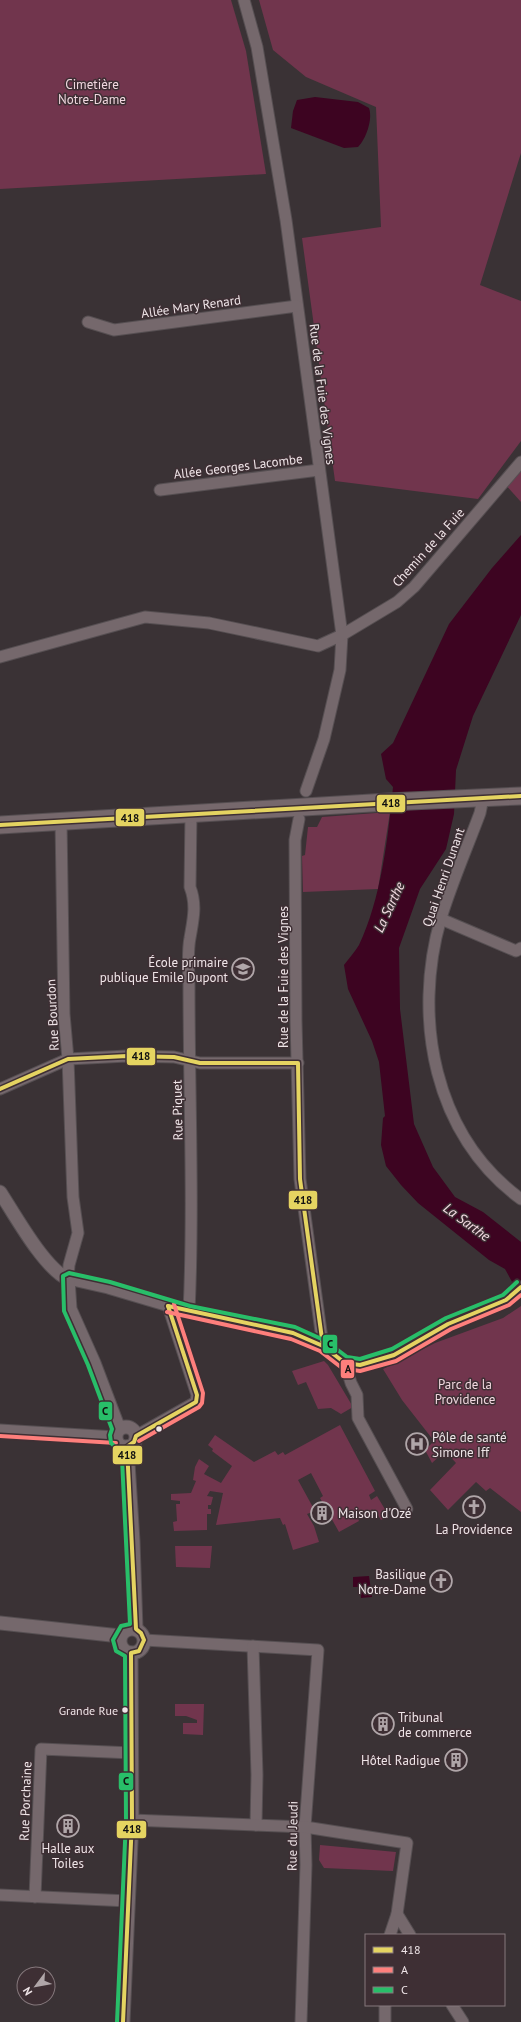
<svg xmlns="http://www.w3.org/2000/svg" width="521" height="2022" font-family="'PT Sans',sans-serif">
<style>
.green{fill:#71354d}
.water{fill:#3d0421}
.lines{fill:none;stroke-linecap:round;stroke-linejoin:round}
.minor-casing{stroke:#564f52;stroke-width:13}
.tertiary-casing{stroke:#564f52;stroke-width:15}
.primary-casing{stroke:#564f52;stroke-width:19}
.minor{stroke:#75686c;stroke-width:11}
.tertiary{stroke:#75686c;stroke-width:13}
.primary{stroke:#76686c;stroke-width:17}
.bus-1-casing{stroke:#3e2f34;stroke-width:7}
.bus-2-casing{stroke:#3e2f34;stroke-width:7}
.bus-3-casing{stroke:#3e2f34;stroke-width:7}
.bus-1{stroke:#e5d461;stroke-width:4}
.bus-2{stroke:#fe7f7c;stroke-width:4}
.bus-3{stroke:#28be69;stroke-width:4}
.bus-dot{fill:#efe5e8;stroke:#3e2f34;stroke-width:1.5}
.labels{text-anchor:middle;stroke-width:3;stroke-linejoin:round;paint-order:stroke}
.bus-label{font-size:12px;fill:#efe5e8;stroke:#3e2f34;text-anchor:end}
.park-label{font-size:13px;fill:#f1d7df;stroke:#3e2f34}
.street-label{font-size:13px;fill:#efe5e8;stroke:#3e2f34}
.poi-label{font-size:13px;fill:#efe5e8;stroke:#3e2f34;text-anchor:end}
.water-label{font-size:14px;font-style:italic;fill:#f5dce4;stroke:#3e2f34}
.line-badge{stroke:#3e2f34;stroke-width:1.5}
.pale-badge-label{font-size:11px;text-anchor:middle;font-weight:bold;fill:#111}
</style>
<rect width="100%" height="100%" fill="#3a3235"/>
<g class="green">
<polygon points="0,0 231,0 246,51 266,174 0,189"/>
<polygon points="259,0 521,0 521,153 480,285 521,301 521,441 478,499 335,481 302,238 381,227 376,107 306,77 273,50"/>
<polygon points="521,462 521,502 504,483"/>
<polygon points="390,812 378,889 303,892 302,856 305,855 308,827 317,827 322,817"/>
<polygon points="521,1306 521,1512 490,1488 486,1491 476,1482 448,1510 430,1490 456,1463 445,1451 432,1463 425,1450 434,1441 402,1400 383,1369 435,1343 503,1318"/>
<polygon points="324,1361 328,1365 353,1407 341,1414 331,1408 318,1409 306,1382 298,1385 292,1371"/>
<polygon points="340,1425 375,1491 369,1495 371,1500 377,1496 389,1516 381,1520 376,1512 365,1517 364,1514 357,1516 359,1521 339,1532 320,1498 323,1496 311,1473 298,1480 315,1511 307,1514 314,1526 319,1542 293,1550 285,1524 283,1525 280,1518 216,1525 223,1493 210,1491 207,1496 213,1497 211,1505 208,1505 208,1509 211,1509 211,1514 207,1514 207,1530 174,1531 173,1522 177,1521 176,1504 180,1504 180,1501 171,1500 171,1494 191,1493 196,1481 193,1480 195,1467 199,1459 209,1466 204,1474 221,1483 232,1466 212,1451 213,1449 208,1445 215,1435 254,1462 275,1451 278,1455 283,1452 285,1455"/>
<polygon points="175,1546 212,1546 210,1568 176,1567"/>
<polygon points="175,1704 204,1704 203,1735 183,1734 183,1723 197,1723 197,1720 186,1716 175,1716"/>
<polygon points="320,1845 396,1852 393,1871 324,1868 319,1860"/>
</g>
<g class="water">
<path d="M315 97 358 102 369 108C373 119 366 139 358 147L344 148 291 128 293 111 297 100Z"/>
<path d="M521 535V615L473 716 456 770 454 814 446 849 420 889 399 948 400 1009 414 1124 433 1167 455 1197 483 1212 521 1242V1298L505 1269 489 1260 418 1203 401 1185 386 1166 381 1145 383 1118 385 1116 379 1062 372 1041 348 989 344 965C349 958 355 952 359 945 381 899 388 838 393 787L386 779 381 754 393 743 449 624 492 568Z"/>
<polygon points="369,1576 372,1597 361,1598 360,1587 353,1587 353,1577"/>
</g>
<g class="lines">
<g class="minor-casing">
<g id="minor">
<polyline points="244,0 257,47 286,220 342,635 340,670 324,739 306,791"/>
<polyline points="88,322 114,330 297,306"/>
<polyline points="160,490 319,470"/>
<polyline points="0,657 145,617 209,623 318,646 342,635 397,602 414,587 521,462"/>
<path d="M483 798 480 813C467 848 452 882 441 918 412 1018 434 1136 521 1199"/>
<polyline points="299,819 295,840 296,1021 300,1179 323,1346"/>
<polyline points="61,821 64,1014 68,1059 73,1197 78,1233 69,1265 68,1279 108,1288 189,1312 293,1333 323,1346 345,1363 360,1365 394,1355 448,1324 506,1300 521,1287"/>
<polyline points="441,919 516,951 521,948"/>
<polyline points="0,1089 68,1059 127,1056 174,1057 200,1063 298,1063"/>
<path d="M189 1312C194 1203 189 1095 189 986 189 971 187 953 190 938 193 920 197 905 190 887L191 813"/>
<polyline points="345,1363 351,1383 357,1395 358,1418 407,1509"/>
<polyline points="0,1430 116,1437"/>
<polyline points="136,1436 196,1402 197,1395 168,1306"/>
<polyline points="144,1640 318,1650 305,1827 306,1865 301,2022"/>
<polyline points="253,1646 257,1775 256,1825"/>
<polyline points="132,1820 305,1827 407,1843 397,1914 390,1935"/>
<polyline points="0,1895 128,1901"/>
<polyline points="35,1897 41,1749 132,1753"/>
<polyline points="397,1914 410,1935"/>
<polyline points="452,2005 463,2022"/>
<polyline points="385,2022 385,2005"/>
</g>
</g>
<g class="tertiary-casing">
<g id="tertiary">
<path d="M0 1192C15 1215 44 1268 68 1279L70 1309 94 1363 119 1429"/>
<circle cx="126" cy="1437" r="10"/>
<polyline points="127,1447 133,1541 136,1629"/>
<polyline points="0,1623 120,1636"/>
<circle cx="132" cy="1641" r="12"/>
<polyline points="123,2022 132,1820 131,1653"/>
</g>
</g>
<g class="primary-casing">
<polyline id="primary" points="0,825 388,802 521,796"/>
</g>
<use href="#minor" class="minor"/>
<use href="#tertiary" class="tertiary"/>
<use href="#primary" class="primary"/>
<g class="bus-1-casing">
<g id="bus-1">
<polyline points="0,825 521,796"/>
<polyline points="0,1089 68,1059 127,1056 174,1057 200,1063 298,1063 300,1179 323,1346"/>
<polyline points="168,1306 293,1333 323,1346 345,1363 360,1365 394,1355 448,1324 506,1300 521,1287"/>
<polyline points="123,2022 132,1820 131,1653 139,1651 144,1640 141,1633 136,1629 127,1447 134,1442 136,1436 196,1402 197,1395 168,1306"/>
</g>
</g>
<g class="bus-2-casing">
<g id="bus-2">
<polyline points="167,1312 291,1339 320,1351 342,1368 360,1371 396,1361 451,1329 509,1305 521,1295"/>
<polyline points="0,1436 116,1443"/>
<polyline points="139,1441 199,1407 202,1403 203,1393 174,1304"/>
</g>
</g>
<g class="bus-3-casing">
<polyline id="bus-3" points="117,2022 126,1820 125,1656 116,1651 113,1640 121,1626 130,1624 122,1459 121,1452 111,1443 110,1435 112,1429 88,1365 64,1311 63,1276 69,1273 110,1282 190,1306 295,1327 326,1341 347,1357 360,1359 392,1349 446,1318 503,1295 517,1282"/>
</g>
<use href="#bus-1" class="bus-1"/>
<use href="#bus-2" class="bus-2"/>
<use href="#bus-3" class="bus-3"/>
</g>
<defs>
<g id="school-ring" transform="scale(1.15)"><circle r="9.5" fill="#3e2f34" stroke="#b0a6a9" stroke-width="1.5"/><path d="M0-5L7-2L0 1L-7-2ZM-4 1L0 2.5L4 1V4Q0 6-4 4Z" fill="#b0a6a9"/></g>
<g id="hospital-ring" transform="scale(1.15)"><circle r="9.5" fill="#3e2f34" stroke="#b0a6a9" stroke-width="1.5"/><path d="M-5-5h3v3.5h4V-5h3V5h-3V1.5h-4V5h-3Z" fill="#b0a6a9"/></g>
<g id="church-ring" transform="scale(1.15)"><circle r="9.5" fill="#3e2f34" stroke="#b0a6a9" stroke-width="1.5"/><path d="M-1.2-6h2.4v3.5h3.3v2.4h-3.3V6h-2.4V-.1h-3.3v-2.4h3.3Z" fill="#b0a6a9"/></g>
<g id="building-ring" transform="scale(1.15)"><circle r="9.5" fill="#3e2f34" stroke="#b0a6a9" stroke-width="1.5"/><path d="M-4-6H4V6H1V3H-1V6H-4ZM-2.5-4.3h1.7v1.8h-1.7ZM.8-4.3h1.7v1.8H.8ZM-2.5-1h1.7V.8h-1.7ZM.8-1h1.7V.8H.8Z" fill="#b0a6a9"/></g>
</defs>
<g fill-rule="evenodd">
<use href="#school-ring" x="243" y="969"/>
<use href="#hospital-ring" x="417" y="1444"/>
<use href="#church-ring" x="474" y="1507"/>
<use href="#building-ring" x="322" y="1513"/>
<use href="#church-ring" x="441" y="1581"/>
<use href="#building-ring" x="383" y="1724"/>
<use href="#building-ring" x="456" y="1760"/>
<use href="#building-ring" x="68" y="1826"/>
</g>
<g class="bus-dot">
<circle cx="159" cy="1429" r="3.5"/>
<circle cx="125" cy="1710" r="3.5"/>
</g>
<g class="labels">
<g class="bus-label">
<text x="118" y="1715">Grande Rue</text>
</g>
<g class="park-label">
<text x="92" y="89">Cimetière<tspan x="92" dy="15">Notre-Dame</tspan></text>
<text x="465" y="1389">Parc de la<tspan x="465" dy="15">Providence</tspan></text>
</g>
<g class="street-label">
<text transform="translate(191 306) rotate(-8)" y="5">Allée Mary Renard</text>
<text transform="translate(323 394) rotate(83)" y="5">Rue de la Fuie des Vignes</text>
<text transform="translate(238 466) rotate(-7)" y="5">Allée Georges Lacombe</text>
<text transform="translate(428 547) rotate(-48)" y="5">Chemin de la Fuie</text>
<text transform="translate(443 877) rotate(-71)" y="5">Quai Henri Dunant</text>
<text transform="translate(283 977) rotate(-90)" y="5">Rue de la Fuie des Vignes</text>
<text transform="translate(52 1015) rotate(-93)" y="5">Rue Bourdon</text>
<text transform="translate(177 1110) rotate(-91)" y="5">Rue Piquet</text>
<text transform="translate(25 1801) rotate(-88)" y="5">Rue Porchaine</text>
<text transform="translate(292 1836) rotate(-89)" y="5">Rue du Jeudi</text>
</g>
<g class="poi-label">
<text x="228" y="967">École primaire<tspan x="228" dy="15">publique Emile Dupont</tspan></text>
<text x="432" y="1442" text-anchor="start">Pôle de santé<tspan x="432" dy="15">Simone Iff</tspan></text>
<text x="338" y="1518" text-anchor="start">Maison d'Ozé</text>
<text x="474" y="1534" text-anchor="middle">La Providence</text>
<text x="426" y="1579">Basilique<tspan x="426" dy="15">Notre-Dame</tspan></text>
<text x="398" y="1722" text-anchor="start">Tribunal<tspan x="398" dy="15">de commerce</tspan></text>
<text x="440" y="1765">Hôtel Radigue</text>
<text x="68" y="1853" text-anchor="middle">Halle aux<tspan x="68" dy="15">Toiles</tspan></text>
</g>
<g class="water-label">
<text transform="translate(389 907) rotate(-65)" y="5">La Sarthe</text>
<text transform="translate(467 1222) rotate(36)" y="5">La Sarthe</text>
</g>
</g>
<g class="line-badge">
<rect x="376" y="794" width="30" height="19" rx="4" fill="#e5d461"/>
<rect x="115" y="808" width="30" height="19" rx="4" fill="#e5d461"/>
<rect x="126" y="1047" width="30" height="19" rx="4" fill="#e5d461"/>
<rect x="288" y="1190" width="30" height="20" rx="4" fill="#e5d461"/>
<rect x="322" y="1334" width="16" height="20" rx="4" fill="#28be69"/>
<rect x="340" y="1359" width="15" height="20" rx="4" fill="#fe7f7c"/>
<rect x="98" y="1401" width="15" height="20" rx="4" fill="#28be69"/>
<rect x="112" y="1445" width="31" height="20" rx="4" fill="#e5d461"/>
<rect x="118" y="1772" width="16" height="19" rx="4" fill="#28be69"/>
<rect x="116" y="1820" width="31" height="19" rx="4" fill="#e5d461"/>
</g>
<g class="pale-badge-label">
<text x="391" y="807">418</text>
<text x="130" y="822">418</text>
<text x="141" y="1060">418</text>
<text x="303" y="1204">418</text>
<text x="330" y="1348">C</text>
<text x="348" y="1373">A</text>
<text x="105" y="1415">C</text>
<text x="127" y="1459">418</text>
<text x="126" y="1785">C</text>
<text x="132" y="1833">418</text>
</g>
<rect x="365" y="1934" width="140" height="72" fill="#3e2f34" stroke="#85787c"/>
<rect x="373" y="1947" width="20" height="6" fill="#e5d461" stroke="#85787c"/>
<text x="401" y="1954" font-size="12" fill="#efe5e8">418</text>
<rect x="373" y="1967" width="20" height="6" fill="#fe7f7c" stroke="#85787c"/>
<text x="401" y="1974" font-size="12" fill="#efe5e8">A</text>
<rect x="373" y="1987" width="20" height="6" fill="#28be69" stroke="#85787c"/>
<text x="401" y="1994" font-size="12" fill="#efe5e8">C</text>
<g transform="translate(36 1986) rotate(238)"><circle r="19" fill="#3e2f34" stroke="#85787c"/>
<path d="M0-3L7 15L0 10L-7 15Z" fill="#b0a6a9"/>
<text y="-6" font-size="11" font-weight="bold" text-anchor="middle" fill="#efe5e8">N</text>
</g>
</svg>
